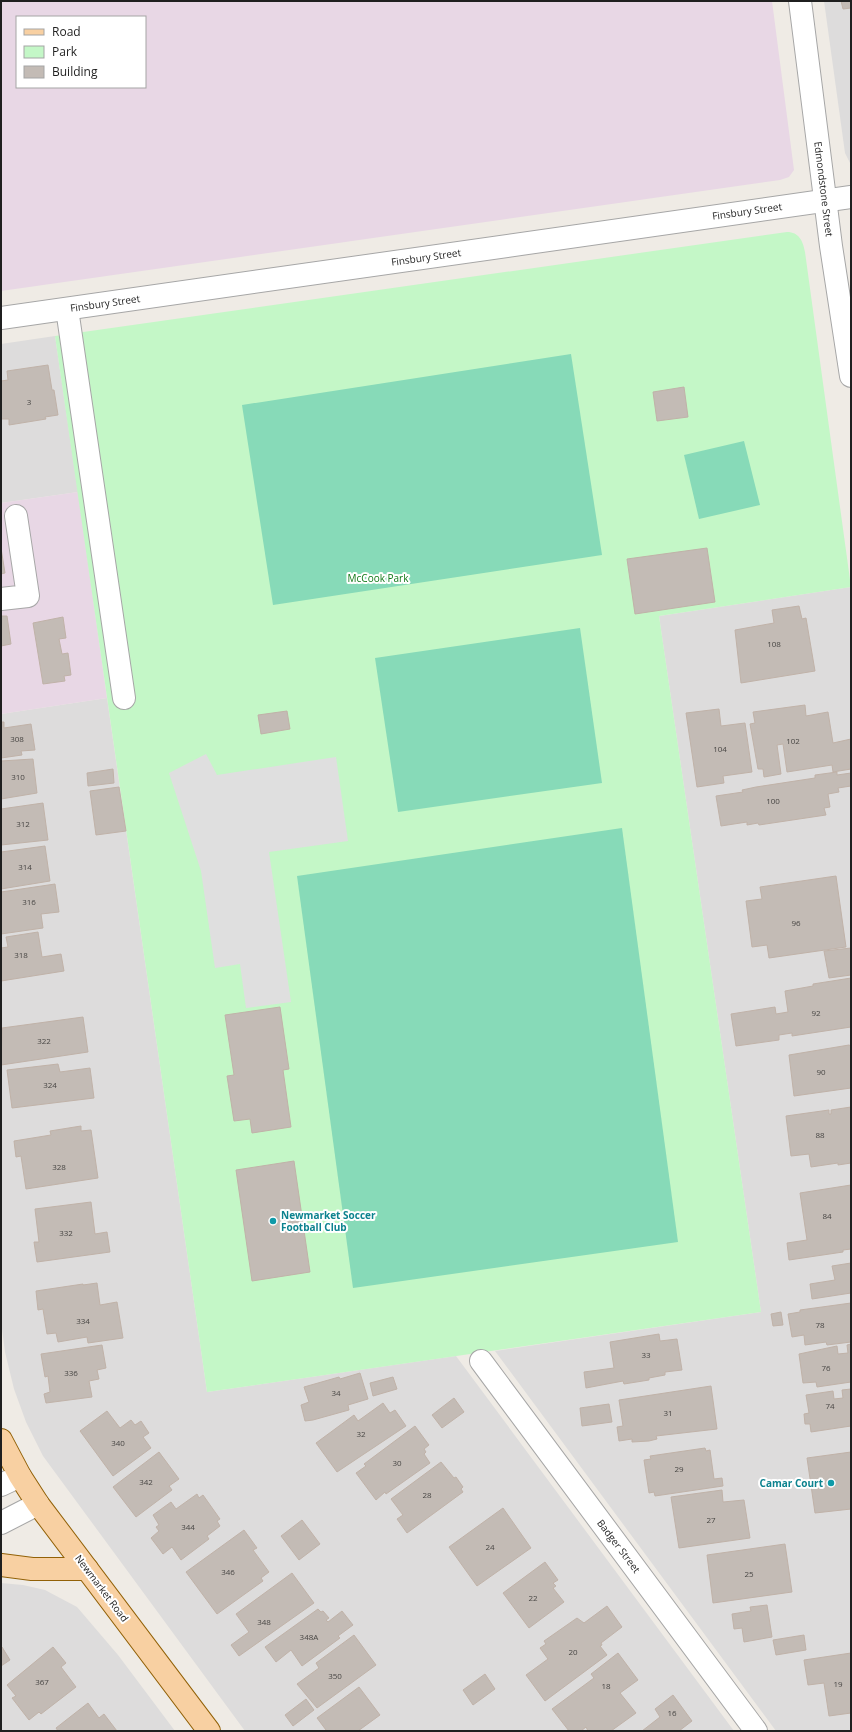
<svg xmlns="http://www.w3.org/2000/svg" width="852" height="1732" font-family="'Open Sans',sans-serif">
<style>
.residential{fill:#dddcdc}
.industrial{fill:#e8d7e5;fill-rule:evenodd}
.park{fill:#c4f7c7}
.pitch{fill:#87dab8}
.parking{fill:#dfdfdf}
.building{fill:#c3bbb5;stroke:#c0b2a8}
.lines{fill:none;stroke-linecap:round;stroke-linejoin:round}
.minor-casing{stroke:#a6a6a6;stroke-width:24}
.major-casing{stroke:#926107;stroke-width:24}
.minor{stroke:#fff;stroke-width:22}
.major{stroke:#f8d0a2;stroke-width:22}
.culture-dot{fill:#0f9aa8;stroke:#fff;stroke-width:1.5}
.labels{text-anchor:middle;stroke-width:4;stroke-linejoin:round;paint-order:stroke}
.number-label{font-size:8px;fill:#484644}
.street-label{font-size:10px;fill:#1f1f1f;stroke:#fff}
.park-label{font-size:10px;fill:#107917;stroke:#fff}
.culture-label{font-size:10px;font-weight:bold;fill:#0d838f;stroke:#fff;text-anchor:start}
</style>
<rect width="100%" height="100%" fill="#efebe5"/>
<g class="residential">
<polygon points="824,1 851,1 851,165 845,153"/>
<polygon points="55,336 78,492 1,503 1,344"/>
<polygon points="851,587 851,1731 776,1731 495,1351 761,1312 659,616"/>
<polygon points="107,698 207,1392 456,1356 734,1731 245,1731 43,1456 26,1422 14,1389 5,1352 1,1321 1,714"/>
<polygon points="1,1583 23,1585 45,1590 77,1607 118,1655 175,1731 1,1731"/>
</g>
<g class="industrial">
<path d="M1 1H772L794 170 789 177 780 180 1 291ZM17 17H145V87H17Z"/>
<polygon points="78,492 107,698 1,714 1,503"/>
</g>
<path class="park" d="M787 232C799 232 803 241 805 252L851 587 659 616 761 1312 207 1392 55 336Z"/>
<g class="pitch">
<polygon points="571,354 602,555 273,605 242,405"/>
<polygon points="744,441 760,505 699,519 684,455"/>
<polygon points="580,628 602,783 398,812 375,658"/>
<polygon points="622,828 678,1242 353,1288 297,876"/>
</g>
<polygon class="parking" points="206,754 217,775 336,757 348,841 269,852 291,1002 246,1008 240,964 215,968 201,871 169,773"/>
<g class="building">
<polygon points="841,1 851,1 851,8 843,9"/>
<polygon points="48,365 52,390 54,390 58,415 45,417 46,419 9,425 9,419 1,419 1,381 8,380 7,371"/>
<polygon points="684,387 688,417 657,421 653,392"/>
<polygon points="1,548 5,573 1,574"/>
<polygon points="707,548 715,602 635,614 627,559"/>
<polygon points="799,606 802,619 806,618 815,671 741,683 735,630 774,623 772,610"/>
<polygon points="1,616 7,616 11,644 1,646"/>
<polygon points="63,617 66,638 59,639 62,654 68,653 71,675 64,676 65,681 43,684 33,623"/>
<polygon points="805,705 806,716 828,712 833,743 851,739 851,769 833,772 832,765 787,772 783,744 777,745 781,774 764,777 763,769 758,769 750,724 755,723 753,712"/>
<polygon points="719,709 721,726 745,723 752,772 723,776 724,783 697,787 686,713"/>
<polygon points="287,711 290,729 261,734 258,715"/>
<polygon points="1,722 4,722 4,728 31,724 35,750 21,751 22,755 1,758"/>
<polygon points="33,759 37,793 1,799 1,761"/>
<polygon points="113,769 114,783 88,786 87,773"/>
<polygon points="837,772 837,775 851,773 851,786 838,788 839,792 828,794 830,807 824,808 826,815 759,825 758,823 747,825 747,822 721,826 716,796 743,792 742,790 756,787 815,778 815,775"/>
<polygon points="119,787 126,831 96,835 90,791"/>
<polygon points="43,803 48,840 1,845 1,809"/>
<polygon points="45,846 50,881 1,889 1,852"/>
<polygon points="836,876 846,947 769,958 767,945 752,947 746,901 762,899 760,887"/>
<polygon points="55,884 59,912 41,914 43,928 1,934 1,892"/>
<polygon points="38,932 42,957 61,954 64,971 1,981 1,948 8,947 6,937"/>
<polygon points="851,948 851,975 829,978 824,951"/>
<polygon points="851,978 851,1027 792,1036 792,1033 779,1035 779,1040 736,1046 731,1014 775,1007 776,1014 788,1012 785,991 813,986 813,984"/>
<polygon points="280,1007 289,1069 283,1070 291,1127 252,1133 250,1119 234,1121 227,1076 234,1075 225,1015"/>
<polygon points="83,1017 88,1052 1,1065 2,1028"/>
<polygon points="849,1045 851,1046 851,1088 794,1096 789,1055"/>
<polygon points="58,1064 60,1072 90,1068 94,1098 12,1108 7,1070"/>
<polygon points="851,1107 851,1163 838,1165 838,1163 811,1167 809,1154 791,1156 786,1116 829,1110 829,1114 831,1114 831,1110"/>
<polygon points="81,1126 81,1131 91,1130 98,1178 26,1189 21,1156 16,1157 14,1141 51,1135 50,1131"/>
<polygon points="294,1161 310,1272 252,1281 236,1170"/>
<polygon points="851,1185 851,1249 843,1250 843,1252 789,1260 787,1243 807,1240 800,1193"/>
<polygon points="91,1202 95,1234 107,1232 110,1252 37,1262 34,1242 39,1242 35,1209"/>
<polygon points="851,1263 851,1293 812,1299 810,1284 835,1280 832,1266"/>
<polygon points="97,1283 100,1305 117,1302 123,1338 88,1343 87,1337 58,1342 56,1333 47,1334 43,1309 38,1310 36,1291 83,1284 83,1285"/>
<polygon points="851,1303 851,1342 827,1345 826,1342 805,1345 804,1335 792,1337 788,1314 800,1312 800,1310"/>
<polygon points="781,1312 783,1325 773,1326 771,1314"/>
<polygon points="659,1334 660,1341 677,1339 682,1370 665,1372 665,1375 649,1378 649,1380 624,1384 623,1381 586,1388 584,1372 614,1368 610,1342"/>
<polygon points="851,1344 851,1382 817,1387 816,1382 803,1383 799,1354 837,1346 838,1354 848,1353 847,1345"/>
<polygon points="102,1345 106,1368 97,1370 99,1379 89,1381 92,1397 46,1403 44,1394 50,1392 48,1376 45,1377 41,1354"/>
<polygon points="360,1373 368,1399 348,1405 349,1410 313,1420 305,1421 301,1405 309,1402 304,1387 339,1377 340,1379"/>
<polygon points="393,1377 397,1389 373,1396 370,1383"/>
<polygon points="711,1386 717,1429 656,1436 657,1439 649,1441 632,1442 632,1439 619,1441 617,1427 623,1426 619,1400"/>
<polygon points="851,1389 851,1426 811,1432 810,1424 805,1424 804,1414 809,1413 806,1395 833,1391 834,1399 843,1398 842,1390"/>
<polygon points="454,1398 464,1412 442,1428 432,1415"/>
<polygon points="383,1403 390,1413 395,1410 406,1426 337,1472 316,1443 354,1415 358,1421"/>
<polygon points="609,1404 612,1422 582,1426 580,1408"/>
<polygon points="107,1411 120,1428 131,1420 135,1425 141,1421 149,1433 143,1437 151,1448 113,1476 80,1431"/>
<polygon points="415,1426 429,1445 424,1449 426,1452 424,1454 430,1463 386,1494 385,1492 376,1500 356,1473 366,1466 364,1464"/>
<polygon points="705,1448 706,1451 710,1450 714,1479 722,1478 723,1486 655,1496 654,1492 649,1493 644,1460 651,1459 650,1456"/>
<polygon points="159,1452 179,1479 169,1486 172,1490 136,1517 113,1487"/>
<polygon points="851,1452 851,1509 815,1513 807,1458"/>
<polygon points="441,1462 454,1478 456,1477 463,1487 461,1489 463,1492 407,1533 397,1519 403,1515 391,1499"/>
<polygon points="722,1490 723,1502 744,1500 750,1538 679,1548 671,1497"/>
<polygon points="197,1494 199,1498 203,1495 220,1519 217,1521 220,1526 207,1536 209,1539 181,1560 172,1547 163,1554 151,1538 159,1531 156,1527 159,1525 153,1515 171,1502 176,1509"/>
<polygon points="503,1508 531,1548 477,1586 449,1547"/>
<polygon points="302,1520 320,1544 299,1560 281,1536"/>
<polygon points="244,1530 257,1548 253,1550 269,1572 261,1578 263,1581 217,1614 186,1572"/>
<polygon points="785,1544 792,1592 713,1603 707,1555"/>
<polygon points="545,1562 558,1580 553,1583 556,1586 553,1588 564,1602 529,1628 503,1593"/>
<polygon points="292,1573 314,1603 239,1656 231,1645 249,1632 236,1614"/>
<polygon points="767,1605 772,1637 744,1642 742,1628 734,1629 732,1614 751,1611 750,1607"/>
<polygon points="607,1606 622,1627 601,1643 602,1645 600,1646 607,1655 545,1701 526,1675 548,1659 540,1648 546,1644 544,1641 577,1618 584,1623"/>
<polygon points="318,1609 321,1612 323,1611 329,1618 326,1620 328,1622 342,1611 353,1625 338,1636 340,1638 302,1666 291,1650 276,1662 265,1647"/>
<polygon points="354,1635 376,1665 317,1708 297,1684 319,1668 316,1663"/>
<polygon points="804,1635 806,1650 776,1655 773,1640"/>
<polygon points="2,1647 10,1660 1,1666 1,1648"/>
<polygon points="53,1647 66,1663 61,1667 76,1687 41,1714 39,1712 29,1720 12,1698 16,1696 7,1685"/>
<polygon points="618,1653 638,1680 620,1693 636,1713 611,1731 588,1731 586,1727 581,1731 569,1731 552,1709 594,1678 591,1674"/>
<polygon points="851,1653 851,1713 829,1716 824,1683 808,1685 804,1660"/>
<polygon points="485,1674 495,1689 473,1705 463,1690"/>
<polygon points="359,1687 380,1715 358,1731 325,1731 326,1730 317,1718"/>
<polygon points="673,1695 692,1721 679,1731 642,1731 660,1717 655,1709"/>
<polygon points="306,1699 314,1710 293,1726 285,1715"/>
<polygon points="88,1703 99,1718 104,1714 117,1731 58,1731 56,1728"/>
</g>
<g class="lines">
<g class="minor-casing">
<g id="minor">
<polyline points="800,1 831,246 851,376"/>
<polyline points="67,309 124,698"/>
<polyline points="1,318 851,197"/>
<polyline points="1,599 28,596 16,516"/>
<polyline points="481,1361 756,1731"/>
<polyline points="1,1485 20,1476"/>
<polyline points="1,1523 38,1504"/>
</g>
</g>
<g class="major-casing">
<g id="major">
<polyline points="1,1440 20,1476 38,1504 209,1731"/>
<polyline points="1,1565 32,1569 87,1569"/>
</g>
</g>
<use href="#minor" class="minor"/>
<use href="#major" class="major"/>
</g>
<g class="culture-dot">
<circle cx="273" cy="1221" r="4"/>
<circle cx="831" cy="1483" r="4"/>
</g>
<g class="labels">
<g class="number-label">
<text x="29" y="405">3</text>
<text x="774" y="647">108</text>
<text x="17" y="742">308</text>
<text x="793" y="744">102</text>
<text x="720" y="752">104</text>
<text x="18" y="780">310</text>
<text x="773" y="804">100</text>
<text x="23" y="827">312</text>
<text x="25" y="870">314</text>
<text x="29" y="905">316</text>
<text x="796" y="926">96</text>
<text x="21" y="958">318</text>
<text x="816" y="1016">92</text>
<text x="44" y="1044">322</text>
<text x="821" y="1075">90</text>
<text x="50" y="1088">324</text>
<text x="820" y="1138">88</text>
<text x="59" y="1170">328</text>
<text x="827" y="1219">84</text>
<text x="66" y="1236">332</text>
<text x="83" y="1324">334</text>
<text x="820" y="1328">78</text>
<text x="646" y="1358">33</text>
<text x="826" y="1371">76</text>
<text x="71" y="1376">336</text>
<text x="336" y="1396">34</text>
<text x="830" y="1409">74</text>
<text x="668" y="1416">31</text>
<text x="361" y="1437">32</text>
<text x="118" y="1446">340</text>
<text x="397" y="1466">30</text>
<text x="679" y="1472">29</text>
<text x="146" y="1485">342</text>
<text x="427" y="1498">28</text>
<text x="711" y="1523">27</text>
<text x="188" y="1530">344</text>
<text x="490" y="1550">24</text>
<text x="228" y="1575">346</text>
<text x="749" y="1577">25</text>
<text x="533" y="1601">22</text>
<text x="264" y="1625">348</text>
<text x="309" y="1640">348A</text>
<text x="573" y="1655">20</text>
<text x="335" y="1679">350</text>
<text x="42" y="1685">367</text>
<text x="838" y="1687">19</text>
<text x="606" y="1689">18</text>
<text x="672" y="1716">16</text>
</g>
<g class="street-label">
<text transform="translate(824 189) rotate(83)" y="4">Edmondstone Street</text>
<text transform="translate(747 211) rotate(-8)" y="4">Finsbury Street</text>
<text transform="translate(426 257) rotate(-8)" y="4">Finsbury Street</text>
<text transform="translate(105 303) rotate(-8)" y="4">Finsbury Street</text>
<text transform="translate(619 1546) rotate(53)" y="4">Badger Street</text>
<text transform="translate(102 1588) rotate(53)" y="4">Newmarket Road</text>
</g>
<g class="park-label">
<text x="378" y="582">McCook Park</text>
</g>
<g class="culture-label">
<text x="281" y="1219">Newmarket Soccer<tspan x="281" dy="12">Football Club</tspan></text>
<text x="823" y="1487" text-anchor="end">Camar Court</text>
</g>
</g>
<rect width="852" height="1732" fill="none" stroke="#1f1f1f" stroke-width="4"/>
<rect x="16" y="16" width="130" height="72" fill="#ffffff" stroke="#a5a5a5"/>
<rect x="24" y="29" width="20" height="6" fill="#f8d0a2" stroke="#a5a5a5"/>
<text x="52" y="36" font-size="12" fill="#1f1f1f">Road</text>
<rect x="24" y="46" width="20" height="12" fill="#c4f7c7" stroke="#a5a5a5"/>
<text x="52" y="56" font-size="12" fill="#1f1f1f">Park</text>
<rect x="24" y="66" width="20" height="12" fill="#c3bbb5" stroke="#a5a5a5"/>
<text x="52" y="76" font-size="12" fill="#1f1f1f">Building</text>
</svg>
